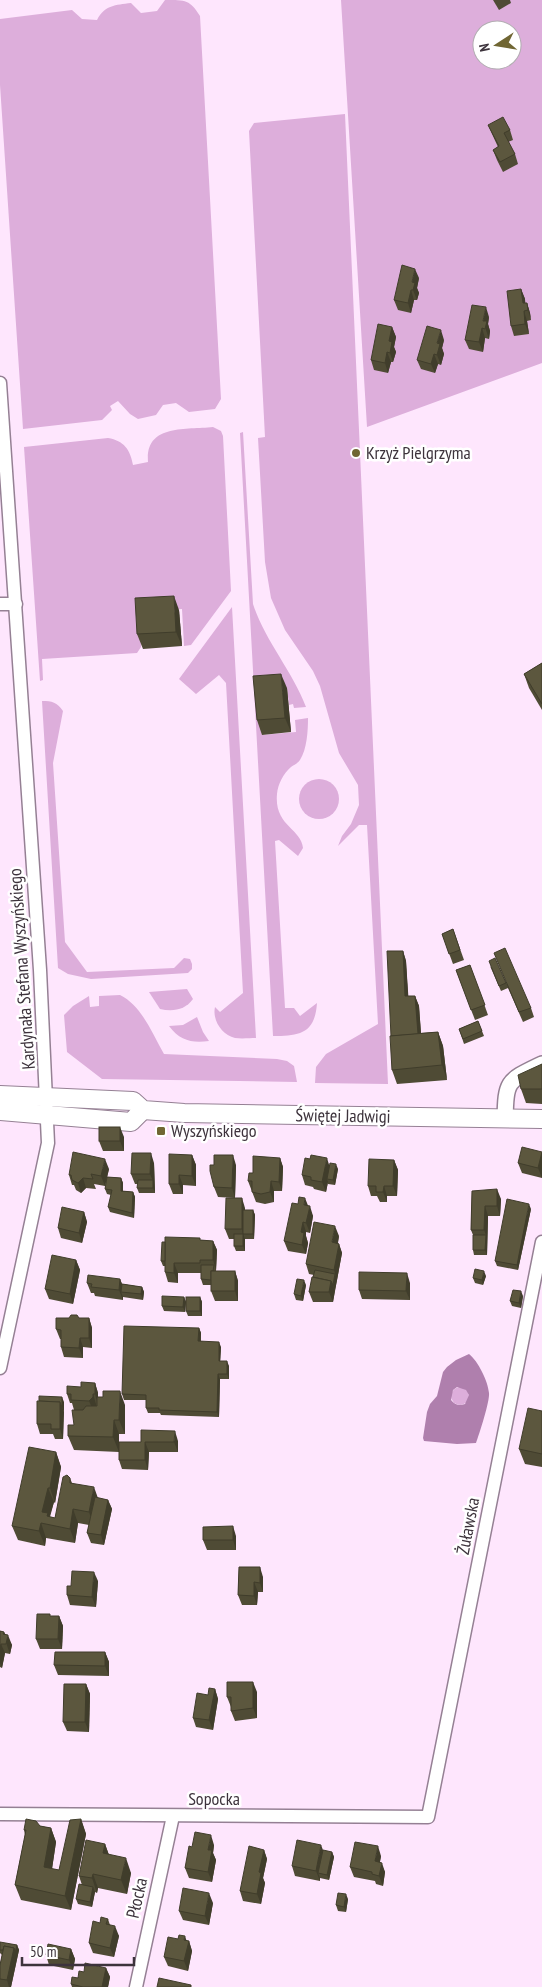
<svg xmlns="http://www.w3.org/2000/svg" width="542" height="1987" font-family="'PT Sans Narrow',sans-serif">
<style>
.green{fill:#ddaedb;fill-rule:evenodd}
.water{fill:#af7fad;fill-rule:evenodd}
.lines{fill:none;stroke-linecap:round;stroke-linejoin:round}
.minor-casing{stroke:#958094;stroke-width:15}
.tertiary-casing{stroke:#958094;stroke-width:18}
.secondary-casing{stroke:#958094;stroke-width:20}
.minor{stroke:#fff;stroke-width:12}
.tertiary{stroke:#fff;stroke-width:15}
.secondary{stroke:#fff;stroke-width:18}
.wall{fill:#4f4b35}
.shaded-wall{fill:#403d2b}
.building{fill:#5c573e;stroke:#403d2b}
.poi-dot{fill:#706633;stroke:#fff;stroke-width:2}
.labels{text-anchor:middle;stroke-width:5;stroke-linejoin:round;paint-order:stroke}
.poi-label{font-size:18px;fill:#3d333c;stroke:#fff;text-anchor:start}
.street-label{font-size:18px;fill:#3d333c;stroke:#fff}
</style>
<rect width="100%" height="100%" fill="#fee6fd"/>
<g class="green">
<path d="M165 0C186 0 190 0 200 16L221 399 215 409 189 412 176 403 163 405 156 415 138 419 130 414 118 401 110 406 112 410 102 420 23 429 0 85V19L72 10 82 19 97 20C105 5 115 5 131 3L141 13 157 11Z"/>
<path d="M341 0H542V363L367 427ZM482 30H512V60H482Z"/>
<polygon points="345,114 388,1084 315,1083 316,1067 326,1054 378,1024 367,825 359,825 338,846 342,836 351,824 359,805 358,785 339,753 320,686 313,671 285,630 271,598 265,562 258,438 265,437 249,131 254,123"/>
<path d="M213 427 221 431 223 436 231 591 191 645 184 646 182 609 140 612 141 647 137 653 42 659 43 680 40 681 24 447 108 438C124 441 130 449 133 465L148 462C145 424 185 430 213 427Z"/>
<path d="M243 432 253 604C265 641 292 670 306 707L294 708 293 704 289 705 287 688 258 691 262 735 296 732 295 720 308 718C308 731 307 749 300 760 298 763 294 765 291 767 283 774 278 784 277 794 274 826 301 828 303 848L298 856 279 840 275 841 285 1008H294L300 1016 317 1003C315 1034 299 1036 273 1036L240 433Z"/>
<path d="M232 607 256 1038C250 1038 242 1039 235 1038 222 1035 212 1020 215 1007L220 1012 243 993 226 683 219 675 196 694 179 679Z"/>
<path d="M42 701C52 701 57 702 63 711L53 763 65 942 87 972 174 968 184 958 190 959 192 964V969L188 973 91 979 68 974 58 968Z"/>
<circle cx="319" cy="799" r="20"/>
<path d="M187 989 193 999C185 1010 173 1012 160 1009L149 992Z"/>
<path d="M120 995C142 1006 152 1033 164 1054L277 1059 287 1061 294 1066 297 1082 102 1079 67 1052 64 1015 73 1006 89 996 90 1007 99 1006V996Z"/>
<path d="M197 1017 203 1032 209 1041C192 1043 180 1041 169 1026L183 1025Z"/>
<circle cx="460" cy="1396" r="9"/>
</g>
<path class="water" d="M469 1354C478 1361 488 1381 489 1393 490 1401 479 1435 476 1443L457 1444 424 1441 423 1438 427 1412 430 1404 437 1396 443 1372 447 1367 456 1360ZM457 1387 466 1390 469 1395 465 1404C459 1406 455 1405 451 1400L453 1390Z"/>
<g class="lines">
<g class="minor-casing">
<g id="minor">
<polyline points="0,383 40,970 48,1143 0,1368"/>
<polyline points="0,604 16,604"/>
<polyline points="0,1814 428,1817 542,1242"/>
<polyline points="136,1987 173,1816"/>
</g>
</g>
<g class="tertiary-casing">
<path id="tertiary" d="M505 1119C506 1080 507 1081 542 1064"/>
</g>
<g class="secondary-casing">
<g id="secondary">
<polyline points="0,1095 133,1101 143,1110 184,1113 542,1119"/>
<polyline points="0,1111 131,1122 143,1110"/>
</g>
</g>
<use href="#minor" class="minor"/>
<use href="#tertiary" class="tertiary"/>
<use href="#secondary" class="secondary"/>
</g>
<g class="wall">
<polygon points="493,0 510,0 511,3 499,10"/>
<polygon points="488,125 510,130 513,140 508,142 515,154 518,164 503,172 497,160 493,150 498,147 492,134"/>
<polygon points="419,278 417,288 419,293 417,300 414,300 411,313 398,310 394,300"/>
<polygon points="521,289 525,299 525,303 527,303 530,313 531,320 527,321 529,334 514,336 511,326"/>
<polygon points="489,317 488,324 490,331 489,339 485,338 483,352 469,349 465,340"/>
<polygon points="392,327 396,337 394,347 396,352 393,362 391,362 388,373 374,370 371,360"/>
<polygon points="444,340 442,348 444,354 441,365 438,364 435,373 421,369 417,360"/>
<polygon points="179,610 182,646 143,649 137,634"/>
<polygon points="542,663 542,710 529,688 524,674"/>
<polygon points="287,688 291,732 262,735 257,720"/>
<polygon points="453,929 464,960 453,964 442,934"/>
<polygon points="403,951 406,961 408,996 415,996 419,1006 421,1033 438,1032 443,1046 447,1080 397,1084 392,1070 391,1036"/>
<polygon points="470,965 488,1015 475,1020 456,970"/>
<polygon points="490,966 531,1008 534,1017 523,1022 508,988 501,991"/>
<polygon points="478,1021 484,1036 464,1044 459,1029"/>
<polygon points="542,1064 542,1104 526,1103 521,1089"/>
<polygon points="124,1137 124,1151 103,1151 99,1141"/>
<polygon points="542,1153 542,1178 522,1173 518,1163"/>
<polygon points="192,1155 196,1165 196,1186 183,1185 183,1194 173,1194 169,1184"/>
<polygon points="280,1158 283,1167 282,1191 274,1191 274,1202 265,1204 256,1202 248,1181 253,1173"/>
<polygon points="394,1160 398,1170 397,1196 387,1196 387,1202 380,1202 377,1196 371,1196 368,1186"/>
<polygon points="154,1163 155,1193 139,1193 137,1188 138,1184 135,1184 131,1174"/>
<polygon points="236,1165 235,1198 218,1197 214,1187"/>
<polygon points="329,1165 338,1169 335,1185 328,1184 328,1182 326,1192 314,1189 313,1187 305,1185 302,1175"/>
<polygon points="109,1169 107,1177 121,1178 123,1183 123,1191 133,1192 135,1197 134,1218 110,1212 108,1207 111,1195 107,1194 105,1189 107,1177 105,1186 94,1184 96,1189 86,1188 81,1193 76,1190 74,1185 72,1185 69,1175"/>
<polygon points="472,1191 501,1199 500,1216 488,1216 487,1255 474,1255 473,1250 473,1235 471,1230"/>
<polygon points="308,1206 313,1216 310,1233 306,1232 306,1236 308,1243 306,1254 288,1251 284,1241"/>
<polygon points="245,1208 245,1210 253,1210 255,1215 254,1239 245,1239 245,1251 236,1251 234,1246 234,1239 229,1239 225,1229"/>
<polygon points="531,1209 518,1270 497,1266 495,1261"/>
<polygon points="84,1212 87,1222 82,1243 61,1238 58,1228"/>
<polygon points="339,1236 338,1243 339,1244 342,1253 333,1302 313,1302 309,1292 314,1275 309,1274 306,1264"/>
<polygon points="201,1240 213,1241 217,1250 216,1271 235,1271 238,1281 238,1301 215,1301 211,1291 211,1285 203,1285 201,1279 201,1273 178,1273 178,1283 168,1282 165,1272 165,1266 163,1266 161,1261"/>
<polygon points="76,1260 80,1270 73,1304 49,1299 45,1289"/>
<polygon points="486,1276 483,1285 475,1283 473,1278"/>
<polygon points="120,1279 122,1284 142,1287 144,1292 143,1300 123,1297 123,1300 95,1296 94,1293 91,1293 87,1283"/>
<polygon points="410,1283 410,1300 362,1299 359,1290"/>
<polygon points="306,1285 303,1301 296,1300 294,1294"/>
<polygon points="523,1296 521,1308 512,1306 510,1301"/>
<polygon points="184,1297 186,1302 185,1312 164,1311 162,1306"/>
<polygon points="200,1297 202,1302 202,1316 188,1316 186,1311"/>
<polygon points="79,1318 89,1318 92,1328 92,1348 83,1347 83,1358 64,1357 61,1347 61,1339 60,1339 56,1329"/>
<polygon points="199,1328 201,1333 201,1341 221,1347 220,1361 229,1366 229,1379 220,1379 219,1417 161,1415 160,1413 148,1413 146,1408 146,1400 124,1400 122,1394"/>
<polygon points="95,1383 98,1393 98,1397 125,1405 125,1434 119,1434 119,1452 74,1450 68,1436 74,1425 74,1410 72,1403 70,1403 67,1394 81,1387"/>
<polygon points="64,1402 63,1439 55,1439 53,1434 40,1434 37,1424"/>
<polygon points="542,1411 542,1467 525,1464 519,1449"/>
<polygon points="178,1441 178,1452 149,1452 148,1470 122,1469 119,1460 141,1442"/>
<polygon points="56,1452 61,1467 55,1503 54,1502 50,1517 55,1518 70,1478 72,1483 98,1498 108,1500 112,1509 104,1545 91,1543 87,1533 89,1525 78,1523 75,1543 46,1538 45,1546 18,1540 12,1526"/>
<polygon points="236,1536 236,1550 207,1550 203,1540"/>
<polygon points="239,1567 263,1577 263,1592 258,1592 257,1605 242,1605 238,1595"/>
<polygon points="98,1581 96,1607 70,1605 67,1595 71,1586"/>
<polygon points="50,1616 59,1616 63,1626 62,1649 40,1649 36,1639"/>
<polygon points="0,1631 4,1632 12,1645 10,1654 5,1653 2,1668 0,1667"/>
<polygon points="105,1652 109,1662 109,1676 58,1675 54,1665"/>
<polygon points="86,1684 90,1694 89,1732 67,1731 63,1722"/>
<polygon points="215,1689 218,1699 213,1730 196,1727 193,1718 208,1695"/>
<polygon points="257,1692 257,1718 235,1721 231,1711 231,1707 227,1697"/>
<polygon points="81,1819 86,1834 71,1910 21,1900 15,1885 25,1835 24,1830 40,1826 51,1828 56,1842 52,1869 59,1870"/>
<polygon points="105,1844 109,1855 131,1873 127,1894 98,1888 97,1893 95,1892 92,1907 78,1904 76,1899 82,1885 79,1876"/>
<polygon points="214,1845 213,1853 216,1860 212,1882 189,1878 185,1868 192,1847"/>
<polygon points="264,1850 267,1859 263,1878 265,1883 261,1904 243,1901 240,1891"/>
<polygon points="332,1852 334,1857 329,1880 320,1878 320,1881 295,1876 292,1866"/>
<polygon points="381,1856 380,1862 385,1872 383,1886 376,1884 375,1881 354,1877 350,1867"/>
<polygon points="348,1899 346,1912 338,1911 336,1905"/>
<polygon points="213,1903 209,1925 183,1920 179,1911"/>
<polygon points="108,1919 110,1925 119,1936 114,1957 93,1953 89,1943 100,1923"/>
<polygon points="186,1941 189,1941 192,1951 188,1971 168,1966 164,1957"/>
<polygon points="0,1943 17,1945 19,1950 11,1987 0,1987 0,1965 2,1955 0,1953"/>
<polygon points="71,1949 75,1959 73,1970 49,1965 46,1955"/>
<polygon points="106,1968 110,1977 108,1987 72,1987 71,1984 84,1972"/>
</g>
<g class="shaded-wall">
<polygon points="415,269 419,278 417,288 419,293 417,300 413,290 412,282"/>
<polygon points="521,289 525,299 526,310 523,303"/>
<polygon points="411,290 414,300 411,313 408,303"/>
<polygon points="527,303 530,313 531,320 528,310"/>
<polygon points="486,307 489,317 488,324 490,331 489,339 483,321"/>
<polygon points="524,311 527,321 529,334 525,324"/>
<polygon points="392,327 396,337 394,347 396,352 393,362 390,353 389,341"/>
<polygon points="482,328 485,338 483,352 479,342"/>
<polygon points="441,330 444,340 442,348 444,354 441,365 437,355 437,343"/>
<polygon points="387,352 391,362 388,373 385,363"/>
<polygon points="434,354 438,364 435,373 431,364"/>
<polygon points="174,596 179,610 182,646 176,632"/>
<polygon points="281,674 287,688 291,732 285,718"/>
<polygon points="403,951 406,961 409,1006 405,996"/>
<polygon points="415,996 419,1006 422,1048 418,1038"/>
<polygon points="438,1032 443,1046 447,1080 442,1065"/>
<polygon points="120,1127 124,1137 124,1151 120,1141"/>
<polygon points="542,1152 542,1178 538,1168"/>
<polygon points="151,1153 154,1163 155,1193 153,1188 153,1181 150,1174"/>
<polygon points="192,1155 196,1165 196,1186 192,1176"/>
<polygon points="233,1155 236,1165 235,1198 232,1188"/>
<polygon points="280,1158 283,1167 282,1191 279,1182"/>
<polygon points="327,1158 330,1168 327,1179 328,1182 326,1192 322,1182"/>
<polygon points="105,1159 109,1169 105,1186 101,1176"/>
<polygon points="394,1160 398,1170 397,1196 393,1186"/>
<polygon points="336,1164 338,1169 335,1185 333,1180"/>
<polygon points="179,1175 183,1185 183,1194 179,1184"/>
<polygon points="83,1178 86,1188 81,1193 78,1183"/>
<polygon points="121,1178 123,1183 123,1196 121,1191"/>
<polygon points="271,1181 274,1191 274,1202 270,1192"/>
<polygon points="384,1186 387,1196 387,1202 383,1192"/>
<polygon points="497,1189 501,1199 500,1216 497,1206"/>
<polygon points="133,1192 135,1197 134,1218 132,1213"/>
<polygon points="242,1198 245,1208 245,1234 243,1234 242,1229"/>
<polygon points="305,1198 309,1208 304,1205"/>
<polygon points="529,1204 531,1209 518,1270 517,1265"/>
<polygon points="310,1206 313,1216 310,1233 306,1223"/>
<polygon points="485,1206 488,1216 487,1255 485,1250 486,1235 484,1230"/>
<polygon points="253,1210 255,1215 254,1239 253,1234"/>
<polygon points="84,1212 87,1222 82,1243 79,1233"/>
<polygon points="303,1222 306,1232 306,1236 308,1243 306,1254 302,1245 301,1232"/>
<polygon points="335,1226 339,1236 336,1252 332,1242"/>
<polygon points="243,1234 245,1239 245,1251 243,1246"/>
<polygon points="213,1241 217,1250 216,1270 213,1260"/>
<polygon points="339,1244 342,1253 337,1280 334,1270"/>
<polygon points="76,1260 80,1270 73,1304 70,1294"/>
<polygon points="174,1263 178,1273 178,1283 174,1273"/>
<polygon points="235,1271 238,1281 238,1301 235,1291"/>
<polygon points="484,1271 486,1276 483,1285 482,1280"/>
<polygon points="407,1273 410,1283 410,1300 406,1291"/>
<polygon points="335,1274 337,1280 335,1290 333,1285"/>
<polygon points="120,1279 124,1289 121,1292 123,1297 123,1300 119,1290"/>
<polygon points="304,1280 306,1285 303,1301 301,1296"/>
<polygon points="331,1281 335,1290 333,1302 329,1292"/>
<polygon points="142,1287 144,1292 143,1300 141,1294"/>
<polygon points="521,1291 523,1296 521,1308 519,1303"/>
<polygon points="184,1297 186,1302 185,1312 183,1307"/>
<polygon points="200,1297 202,1302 202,1316 200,1311"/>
<polygon points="89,1318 92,1328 92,1348 89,1338"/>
<polygon points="199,1328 201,1333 200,1346 198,1341"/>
<polygon points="80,1338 83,1347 83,1358 79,1348"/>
<polygon points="219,1342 221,1347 220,1366 219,1361"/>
<polygon points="227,1361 229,1366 229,1379 227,1374"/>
<polygon points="218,1374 220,1379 219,1417 217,1412"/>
<polygon points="95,1383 98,1393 98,1404 95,1394"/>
<polygon points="120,1391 125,1405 125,1434 119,1420"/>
<polygon points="93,1394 96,1404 96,1407 93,1410 89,1401"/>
<polygon points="62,1397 64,1402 64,1412 62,1407"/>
<polygon points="60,1402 64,1412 63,1439 60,1429"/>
<polygon points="114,1420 119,1434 119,1452 113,1437"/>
<polygon points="175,1431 178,1441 178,1452 174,1442"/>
<polygon points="145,1442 149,1452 148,1470 145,1460"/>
<polygon points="56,1452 61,1467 55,1503 50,1488"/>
<polygon points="94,1487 99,1501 94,1526 89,1512"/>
<polygon points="48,1488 54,1502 49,1518 42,1512"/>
<polygon points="108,1500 112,1509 104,1545 101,1535"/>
<polygon points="73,1509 78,1523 75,1543 70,1529"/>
<polygon points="41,1523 46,1538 45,1546 39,1531"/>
<polygon points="233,1526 236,1536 236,1550 233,1540"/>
<polygon points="260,1567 263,1577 263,1592 260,1583"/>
<polygon points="94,1572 98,1581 96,1607 92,1597"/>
<polygon points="254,1582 258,1592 257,1605 254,1596"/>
<polygon points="59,1616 63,1626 62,1649 58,1639"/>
<polygon points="4,1632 7,1640 8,1635 12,1645 10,1654 3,1634"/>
<polygon points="1,1644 5,1653 2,1668 0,1663 0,1648"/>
<polygon points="105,1652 109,1662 109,1676 105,1666"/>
<polygon points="253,1682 257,1692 257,1718 253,1708"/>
<polygon points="86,1684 90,1694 89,1732 85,1722"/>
<polygon points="215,1689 218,1699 213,1730 209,1720"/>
<polygon points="81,1819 86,1834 71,1910 65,1896"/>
<polygon points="51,1828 56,1842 50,1882 44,1867"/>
<polygon points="211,1835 214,1845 213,1853 216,1860 212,1882 208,1872 208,1850"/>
<polygon points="105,1844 110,1858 103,1853"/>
<polygon points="321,1845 325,1855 318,1873 320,1878 320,1881 316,1871"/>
<polygon points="378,1846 381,1856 378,1871 375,1861"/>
<polygon points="264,1850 267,1859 263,1878 265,1883 261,1904 257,1894 259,1872"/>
<polygon points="332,1852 334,1857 329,1880 327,1875"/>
<polygon points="126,1858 131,1873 127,1894 121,1880"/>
<polygon points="382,1863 385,1872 383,1886 379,1876"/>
<polygon points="93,1874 98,1888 97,1893 92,1878"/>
<polygon points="93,1887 95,1892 92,1907 90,1902"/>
<polygon points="209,1893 213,1903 209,1925 205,1916"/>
<polygon points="346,1894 348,1899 346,1912 344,1907"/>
<polygon points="115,1926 119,1936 114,1957 110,1948"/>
<polygon points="185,1936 188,1945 189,1941 192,1951 188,1971 184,1961 184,1940"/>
<polygon points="17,1945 19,1950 11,1987 9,1987 7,1980 14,1948"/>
<polygon points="71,1949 75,1959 73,1970 69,1960"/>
<polygon points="106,1968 110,1977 108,1987 102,1987"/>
</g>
<g class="building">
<polygon points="503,117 510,130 504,133 515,154 500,162 493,150 499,146 488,125"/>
<polygon points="402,265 415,269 412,282 415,283 413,290 411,290 408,303 394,300"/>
<polygon points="521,289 523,303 527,303 528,310 524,311 525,324 511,326 507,291"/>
<polygon points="472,305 486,307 483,321 487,321 485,329 482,328 479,342 465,340"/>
<polygon points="378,324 392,327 389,341 392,342 390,353 387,352 385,363 371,360"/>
<polygon points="427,326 441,330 437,343 440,344 437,355 434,354 431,364 417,360"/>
<polygon points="174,596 176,632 137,634 135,598"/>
<polygon points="542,663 542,704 524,674"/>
<polygon points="281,674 285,718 257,720 253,676"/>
<polygon points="453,929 460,950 449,954 442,934"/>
<polygon points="505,948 531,1008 519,1012 494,953"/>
<polygon points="387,951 403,951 405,996 415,996 418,1034 391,1036"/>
<polygon points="495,958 506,983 499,986 489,961"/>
<polygon points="470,965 485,1005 471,1010 456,970"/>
<polygon points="478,1021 482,1031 463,1039 459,1029"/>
<polygon points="438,1032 442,1065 392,1070 390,1036"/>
<polygon points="542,1064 542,1089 521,1089 518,1075"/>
<rect x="99" y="1127" width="21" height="14"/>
<polygon points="522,1147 542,1152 538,1168 518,1163"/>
<polygon points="73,1152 105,1159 101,1176 91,1174 93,1179 83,1178 78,1183 72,1180 71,1175 69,1175"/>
<polygon points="132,1153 151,1153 150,1174 131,1174"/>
<polygon points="169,1154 192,1155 192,1176 179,1175 179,1184 169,1184"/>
<polygon points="214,1155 233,1155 232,1188 214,1187 210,1171 210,1165 214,1165"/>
<polygon points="311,1155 327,1158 322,1182 311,1180 311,1177 302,1175 305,1158 310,1159"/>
<polygon points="253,1156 280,1158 279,1182 271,1181 270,1192 261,1194 252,1192 252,1181 248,1181 249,1173 253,1173"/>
<polygon points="369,1159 394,1160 393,1186 384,1186 383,1192 376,1192 376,1186 368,1186"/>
<polygon points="330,1163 336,1164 333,1180 327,1179"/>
<polygon points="107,1177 121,1178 121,1191 133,1192 132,1213 108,1207 112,1190 105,1189"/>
<polygon points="138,1180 153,1180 153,1188 137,1188"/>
<polygon points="497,1189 497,1206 485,1206 484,1230 471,1230 472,1191"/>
<polygon points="299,1197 305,1198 304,1205 310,1206 306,1223 303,1222 301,1232 304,1233 302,1245 284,1241 292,1203 298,1204"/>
<polygon points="226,1198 242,1198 242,1229 225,1229"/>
<polygon points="507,1199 529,1204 517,1265 495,1261"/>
<polygon points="62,1207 84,1212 79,1233 58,1228"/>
<rect x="243" y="1210" width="10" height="24"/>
<polygon points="314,1222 335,1226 332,1242 339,1244 334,1270 306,1264"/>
<rect x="234" y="1234" width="9" height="12"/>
<polygon points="473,1235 486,1235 485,1250 473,1250"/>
<polygon points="165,1237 200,1238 200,1240 213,1241 213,1260 200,1260 200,1263 174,1263 174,1273 165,1272"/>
<polygon points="162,1242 165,1242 165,1261 161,1261"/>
<polygon points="52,1255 76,1260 70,1294 45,1289"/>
<polygon points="201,1265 214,1265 213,1271 211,1271 211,1280 201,1279"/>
<polygon points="475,1269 484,1271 482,1280 473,1278"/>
<polygon points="315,1270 335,1274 333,1285 331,1281 313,1277"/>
<rect x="211" y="1271" width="24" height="20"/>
<polygon points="359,1272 407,1273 406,1291 359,1290"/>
<polygon points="88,1275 120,1279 119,1290 91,1287 92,1284 87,1283"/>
<polygon points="312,1277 331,1281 329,1292 309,1292"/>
<polygon points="297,1279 304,1280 301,1296 294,1294"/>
<polygon points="122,1284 142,1287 141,1294 121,1292"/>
<polygon points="513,1290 521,1291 519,1303 510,1301"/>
<polygon points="162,1296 184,1297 183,1307 162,1306"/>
<rect x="186" y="1297" width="14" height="14"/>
<polygon points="71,1315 77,1315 79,1318 89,1318 89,1338 80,1338 79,1348 61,1347 61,1330 56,1329 56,1318 69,1318"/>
<polygon points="124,1326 199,1328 198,1341 219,1342 219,1361 227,1361 227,1374 218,1374 217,1412 159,1410 159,1408 146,1408 146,1395 122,1394"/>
<polygon points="81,1382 95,1383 95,1394 93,1394 93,1397 89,1401 71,1400 71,1394 67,1394 67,1386 81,1387"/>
<polygon points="103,1391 120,1391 119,1420 114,1420 113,1437 68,1436 68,1425 74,1425 72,1410 83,1410 86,1406 97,1406 97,1397 103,1397"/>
<polygon points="39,1396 62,1397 62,1407 60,1402 39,1401"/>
<polygon points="37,1401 60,1402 60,1429 51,1429 51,1424 37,1424"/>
<polygon points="528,1408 542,1411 542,1454 519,1449"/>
<polygon points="141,1430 175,1431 174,1442 145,1442 145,1460 119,1460 119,1442 141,1442"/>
<polygon points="29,1447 56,1452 50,1488 48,1488 42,1512 48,1513 47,1516 55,1518 63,1477 67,1475 70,1478 70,1483 94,1487 89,1512 73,1509 70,1529 41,1523 39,1531 12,1526"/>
<polygon points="95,1497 108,1500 101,1535 87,1533"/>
<polygon points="233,1526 233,1540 203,1540 203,1527"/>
<polygon points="239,1567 260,1567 260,1583 254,1582 254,1596 238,1595"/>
<polygon points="72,1571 94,1572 92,1597 67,1595 67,1586 71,1586"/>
<polygon points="37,1614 50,1614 50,1616 59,1616 58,1639 36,1639"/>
<polygon points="0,1631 4,1632 3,1634 8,1635 6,1644 1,1644 0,1648"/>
<polygon points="55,1652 105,1652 105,1666 54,1665"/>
<polygon points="227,1682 253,1682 253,1708 231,1711 231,1697 227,1697"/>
<polygon points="64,1684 86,1684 85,1722 63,1722"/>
<polygon points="209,1688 215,1689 209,1720 193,1718 197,1693 208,1695"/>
<polygon points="26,1819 36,1821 40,1826 51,1828 44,1867 59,1870 70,1820 81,1819 65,1896 15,1885 26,1830 24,1830"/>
<polygon points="195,1832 211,1835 208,1850 212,1850 208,1872 185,1868 189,1846 192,1847"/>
<polygon points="86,1840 105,1844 103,1853 126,1858 121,1880 93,1874 92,1878 79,1876"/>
<polygon points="297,1840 321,1845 316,1871 292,1866"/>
<polygon points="355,1842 378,1846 375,1861 382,1863 379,1876 372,1874 372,1872 350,1867"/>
<polygon points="249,1846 264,1850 259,1872 261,1873 257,1894 240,1891"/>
<polygon points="323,1850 332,1852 327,1875 318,1873"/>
<polygon points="79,1884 93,1887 90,1902 76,1899"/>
<polygon points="183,1888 209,1893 205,1916 179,1911"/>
<polygon points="338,1893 346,1894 344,1907 336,1905"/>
<polygon points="101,1917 108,1919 106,1924 115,1926 110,1948 89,1943 93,1921 100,1923"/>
<polygon points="179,1935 185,1936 184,1940 189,1941 184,1961 164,1957 168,1937 178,1939"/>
<polygon points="0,1942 17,1945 15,1953 14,1948 4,1946 3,1950 0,1950"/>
<polygon points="48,1944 71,1949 69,1960 46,1955"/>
<polygon points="4,1946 14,1948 7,1980 0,1979 0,1965"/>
<polygon points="85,1963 106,1968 102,1987 83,1987 71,1984 72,1977 78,1978 79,1971 84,1972"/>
<polygon points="159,1978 191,1985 191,1987 157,1987"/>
</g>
<g class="poi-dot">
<circle cx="356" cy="453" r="5"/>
<rect x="156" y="1126" width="10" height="10" rx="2.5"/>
</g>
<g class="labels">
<g class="poi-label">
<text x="366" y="459">Krzyż Pielgrzyma</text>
<text x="171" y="1137">Wyszyńskiego</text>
</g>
<g class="street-label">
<text transform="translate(22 969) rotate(-94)" y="6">Kardynała Stefana Wyszyńskiego</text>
<text transform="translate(343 1116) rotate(1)" y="6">Świętej Jadwigi</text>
<text transform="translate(468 1526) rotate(-79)" y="6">Żuławska</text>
<text x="214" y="1805">Sopocka</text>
<text transform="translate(137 1898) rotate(-77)" y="6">Płocka</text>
</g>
</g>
<g transform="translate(497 45) rotate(258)"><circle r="24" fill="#ffffff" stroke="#b1adb1"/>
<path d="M0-4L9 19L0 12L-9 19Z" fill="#706633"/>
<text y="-8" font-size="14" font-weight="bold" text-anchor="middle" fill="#3d333c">N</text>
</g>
<path d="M22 1957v8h112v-8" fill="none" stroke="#3d333c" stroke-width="2.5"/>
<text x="30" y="1957" font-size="15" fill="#3d333c" stroke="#ffffff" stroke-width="4" paint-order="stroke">50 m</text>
</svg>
